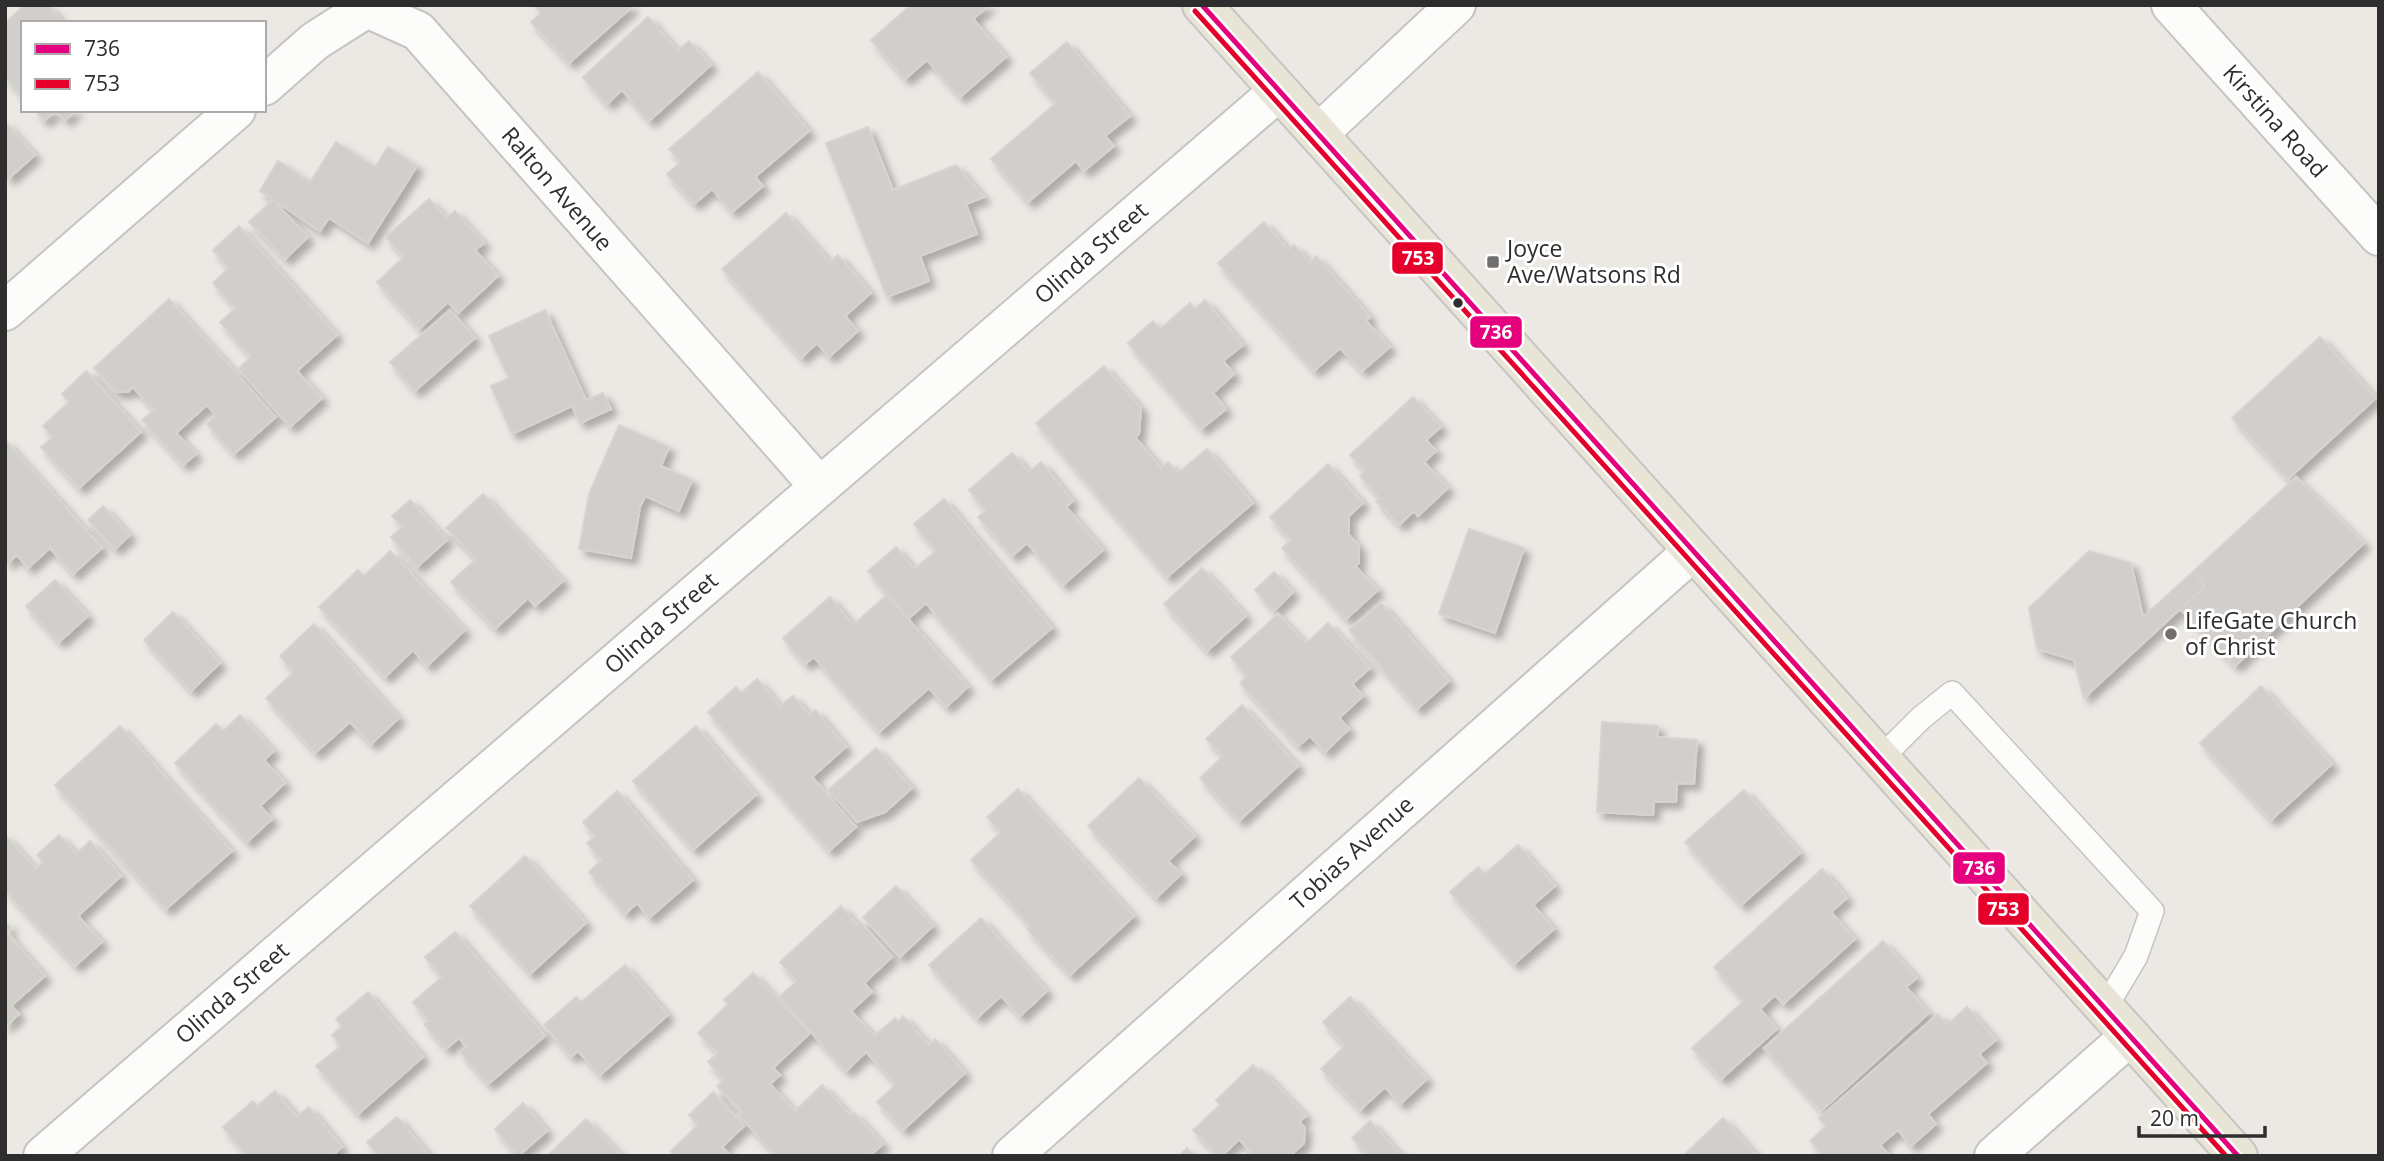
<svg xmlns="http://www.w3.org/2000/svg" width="2384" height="1161" font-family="'Open Sans',sans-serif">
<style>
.building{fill:#d1cecb;stroke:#d7d4d0;stroke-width:2;filter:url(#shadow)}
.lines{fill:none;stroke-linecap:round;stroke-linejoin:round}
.lane-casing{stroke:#c5c4c5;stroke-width:26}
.street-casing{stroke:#c5c4c5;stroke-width:42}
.primary-casing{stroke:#c6c5c4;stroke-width:42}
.lane{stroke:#fcfcfb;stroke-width:23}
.street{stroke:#fcfcfb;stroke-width:38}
.primary{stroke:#e8e4d6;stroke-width:38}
.bus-1-casing{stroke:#fff;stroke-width:10}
.bus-2-casing{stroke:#fff;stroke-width:10}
.bus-1{stroke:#e5007d;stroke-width:5}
.bus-2{stroke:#e4002b;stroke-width:5}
.poi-dot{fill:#706f6e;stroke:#fff;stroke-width:2.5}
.bus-dot{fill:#2e2e2e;stroke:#fff;stroke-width:2.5}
.labels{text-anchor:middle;stroke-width:6;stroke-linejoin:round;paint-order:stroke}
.street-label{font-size:23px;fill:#2e2e2e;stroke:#fff}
.poi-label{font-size:23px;fill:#2e2e2e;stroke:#fff;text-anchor:start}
.line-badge{stroke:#fff;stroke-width:2.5}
.badge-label{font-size:19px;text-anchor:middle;font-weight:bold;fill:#fff}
</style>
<defs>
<filter id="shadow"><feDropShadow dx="6" dy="6" stdDeviation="3.5" flood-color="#0004"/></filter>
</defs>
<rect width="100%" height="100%" fill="#ece8e4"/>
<g class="building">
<polygon points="25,5 48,5 64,23 23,23 23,96 5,77 5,23"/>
<polygon points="534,5 630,5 632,7 569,63 531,22 541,13"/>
<polygon points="911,5 989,5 973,19 1006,57 960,97 927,60 905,79 871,40"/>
<polygon points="648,17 678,51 689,41 711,65 649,121 622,90 607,104 583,77"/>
<polygon points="1067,42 1130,116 1105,136 1114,146 1084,171 1076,161 1028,202 991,159 1056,103 1030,73"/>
<polygon points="758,72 809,131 755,177 763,186 732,212 712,189 694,204 667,174 681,162 669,149"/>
<polygon points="35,110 56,110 44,121"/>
<polygon points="56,110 76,110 65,120"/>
<polygon points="5,122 35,155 8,179 5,175"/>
<polygon points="868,127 893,190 956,165 984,197 966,204 977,234 920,256 929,281 887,297 826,143"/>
<polygon points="336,142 375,167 388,147 417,166 368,243 329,218 320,231 260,191 278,161 310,182"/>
<polygon points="429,199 447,218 455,211 484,243 475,250 498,276 458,313 448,302 419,329 377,282 404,257 386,237"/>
<polygon points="273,200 308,237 285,259 249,222"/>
<polygon points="786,213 830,262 838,255 871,293 845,316 858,331 829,357 817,343 801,358 722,269"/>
<polygon points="1264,222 1288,250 1294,245 1310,263 1316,256 1370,317 1366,321 1390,347 1362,371 1340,348 1314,371 1218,263"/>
<polygon points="239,226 337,335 297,371 322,398 290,427 238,369 251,357 220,322 236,308 213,283 229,268 213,250"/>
<polygon points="169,299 276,417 234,454 207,424 216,415 207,405 176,433 196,454 183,465 142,420 154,410 133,387 128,392 116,392 94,368"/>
<polygon points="1205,300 1243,345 1223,361 1234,374 1213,393 1226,409 1201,429 1128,343 1153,321 1160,329 1190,303 1195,309"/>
<polygon points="450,310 475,338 415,391 390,362"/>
<polygon points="545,310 586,400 603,393 611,409 580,423 572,406 512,434 491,386 509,378 489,336"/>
<polygon points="2320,337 2376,398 2288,479 2232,418"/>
<polygon points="1104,366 1141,408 1139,434 1135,437 1161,468 1168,462 1178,473 1207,449 1253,503 1167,577 1036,423"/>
<polygon points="86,371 141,432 79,488 41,447 53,437 43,426 69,402 62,394"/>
<polygon points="1413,397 1441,427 1426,440 1436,451 1424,462 1448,488 1418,516 1414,511 1399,525 1376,501 1380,498 1360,476 1365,471 1350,455"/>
<polygon points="619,425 669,447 661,466 692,480 679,511 645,496 640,507 631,558 579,549 589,494"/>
<polygon points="5,440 102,548 73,574 50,548 28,568 17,555 8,563 5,560"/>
<polygon points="1012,453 1029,472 1041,462 1073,501 1066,507 1103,550 1063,585 1027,543 1012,556 978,517 986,510 969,490"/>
<polygon points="1328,464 1363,503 1349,516 1349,535 1359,546 1359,563 1355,566 1378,590 1346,619 1282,548 1291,540 1270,517"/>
<polygon points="2296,477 2364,543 2235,666 2180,609 2205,586 2194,571"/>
<polygon points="483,494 563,581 535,606 528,598 495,629 451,582 476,559 446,528"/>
<polygon points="944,499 1052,628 991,680 926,603 908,619 868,571 896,547 914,569 936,551 914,524"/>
<polygon points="410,500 447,540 417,567 391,537 402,527 392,516"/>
<polygon points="103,506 130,535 115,549 88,520"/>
<polygon points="1469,529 1524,548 1495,633 1439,614"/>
<polygon points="390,551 465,630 427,666 413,650 385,677 319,607 358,570 364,576"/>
<polygon points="2089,551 2131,563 2143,617 2194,571 2205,586 2084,698 2074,660 2037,649 2029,608"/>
<polygon points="1202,568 1246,616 1207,651 1164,604"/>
<polygon points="1274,572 1293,592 1274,611 1255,590"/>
<polygon points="55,580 88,616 59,642 26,606"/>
<polygon points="887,595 968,687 946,707 929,688 879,732 814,657 805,664 783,638 830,597 853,625"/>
<polygon points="1381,603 1449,681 1417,709 1349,630"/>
<polygon points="173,612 220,663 191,691 144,640"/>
<polygon points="1278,614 1304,642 1309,641 1328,623 1370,668 1352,684 1363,696 1339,718 1349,729 1325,752 1310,736 1298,746 1240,683 1247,676 1231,657"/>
<polygon points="314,624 399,718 371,744 350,722 315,753 266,698 294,672 280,656"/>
<polygon points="757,679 780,706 793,696 809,715 815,710 846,747 812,777 856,827 829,851 708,712 736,687 741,693"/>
<polygon points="2261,686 2332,764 2271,820 2200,743"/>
<polygon points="1242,705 1298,766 1239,821 1200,778 1223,756 1206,739"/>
<polygon points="240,715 274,751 264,760 285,783 260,806 272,819 247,842 175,763 216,724 223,731"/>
<polygon points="1602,722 1658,726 1657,737 1697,740 1694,784 1677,783 1676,802 1654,802 1653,815 1597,812"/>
<polygon points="120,726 232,851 166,909 55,785"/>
<polygon points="696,726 756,795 693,850 633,781"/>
<polygon points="876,748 912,788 885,812 857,822 828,790"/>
<polygon points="1139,778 1195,836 1168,861 1181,874 1156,898 1088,826"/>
<polygon points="1018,789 1134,916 1070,975 1027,929 1031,926 971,860 1001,832 987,817"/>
<polygon points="1744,790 1800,853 1741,905 1685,842"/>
<polygon points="617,791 693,880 649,918 637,903 625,914 589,872 602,860 587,843 595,836 583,822"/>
<polygon points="5,835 36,869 43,862 37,855 59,835 76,854 90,841 121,876 78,916 102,942 75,966 5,890"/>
<polygon points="1518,845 1555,886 1533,905 1554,929 1514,964 1450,892 1478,867 1485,874"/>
<polygon points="525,856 586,923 530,974 470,906"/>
<polygon points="1822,869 1847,898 1831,912 1855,939 1783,1004 1775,995 1760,1009 1777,1029 1721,1079 1692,1048 1744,1001 1714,967"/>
<polygon points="896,886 933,926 900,957 863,917"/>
<polygon points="841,906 857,925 860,922 892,957 864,983 872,992 851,1011 874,1036 895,1018 898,1022 903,1016 929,1045 935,1039 965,1073 903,1130 877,1102 896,1084 866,1052 846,1071 779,997 797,981 780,962"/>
<polygon points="981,918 1047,991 1020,1016 1001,996 977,1018 929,965"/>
<polygon points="5,922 11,928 6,932 45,976 11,1006 19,1014 5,1027"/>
<polygon points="455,932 545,1036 488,1084 460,1052 466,1047 459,1038 446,1049 424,1024 429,1021 413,1002 442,977 425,957"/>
<polygon points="1883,941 1917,978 1906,987 1929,1013 1821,1111 1764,1048"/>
<polygon points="625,965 668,1015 600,1075 578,1051 571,1057 544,1025 576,997 581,1002"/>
<polygon points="753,973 810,1033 773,1068 780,1075 770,1084 795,1111 822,1085 851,1116 854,1113 883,1144 872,1154 875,1156 777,1156 738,1115 742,1112 717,1086 724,1079 708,1062 718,1053 698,1033 728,1004 724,1000"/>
<polygon points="368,992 423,1057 358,1114 316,1066 341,1046 332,1035 342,1026 336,1019"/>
<polygon points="1350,997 1427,1079 1400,1104 1385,1087 1360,1110 1321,1069 1345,1046 1323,1022"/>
<polygon points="1967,1007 1996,1040 1979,1054 1987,1063 1928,1114 1936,1124 1911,1146 1898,1130 1880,1145 1888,1154 1886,1156 1817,1156 1821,1153 1810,1141 1826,1126 1819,1118 1938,1014 1947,1025"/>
<polygon points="1253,1065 1259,1071 1261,1069 1306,1116 1299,1122 1305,1128 1304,1143 1290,1156 1254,1156 1239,1139 1222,1156 1218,1156 1193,1130 1220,1105 1216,1100"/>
<polygon points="275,1091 297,1117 309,1107 342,1147 332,1156 247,1156 223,1127 253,1101 257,1106"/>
<polygon points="713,1092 744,1126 722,1147 731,1156 675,1156 671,1151 698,1125 689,1115"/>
<polygon points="523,1103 547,1131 518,1156 495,1129"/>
<polygon points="397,1117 430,1156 379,1156 367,1142"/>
<polygon points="1723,1118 1757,1156 1683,1156"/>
<polygon points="586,1119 622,1156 547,1156"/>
<polygon points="1370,1121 1402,1156 1369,1156 1352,1138"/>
<polygon points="1187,1148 1194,1156 1179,1156"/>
</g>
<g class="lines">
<g class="lane-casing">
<polyline id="lane" points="1880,759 1921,718 1952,693 2152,911 2136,956 2105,1008"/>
</g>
<g class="street-casing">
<g id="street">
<polyline points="2171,5 2379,236"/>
<polyline points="264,86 315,41 367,8 418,31 819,486"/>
<polyline points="1319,133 1456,5"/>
<polyline points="5,311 236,110"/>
<polyline points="43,1156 1279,91"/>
<polyline points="1012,1156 1693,551"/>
<polyline points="1994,1156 2130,1036"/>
</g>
</g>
<g class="primary-casing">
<polyline id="primary" points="1202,5 2238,1156"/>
</g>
<use href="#lane" class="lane"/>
<use href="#street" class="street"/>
<use href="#primary" class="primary"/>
<g class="bus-1-casing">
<polyline id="bus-1" points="1202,5 2238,1156"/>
</g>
<g class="bus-2-casing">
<polyline id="bus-2" points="1195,11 2226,1156"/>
</g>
<use href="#bus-1" class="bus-1"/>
<use href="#bus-2" class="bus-2"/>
</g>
<g class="poi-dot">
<rect x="1486" y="255" width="14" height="14" rx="3.5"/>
<circle cx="2171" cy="634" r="7"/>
</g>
<circle class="bus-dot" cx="1458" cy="303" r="6"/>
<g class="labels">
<g class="street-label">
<text transform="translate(2275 121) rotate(48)" y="8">Kirstina Road</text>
<text transform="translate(557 189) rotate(49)" y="8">Ralton Avenue</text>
<text transform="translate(1091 253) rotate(-41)" y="8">Olinda Street</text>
<text transform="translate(661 623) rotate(-41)" y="8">Olinda Street</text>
<text transform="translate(1352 853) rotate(-42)" y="8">Tobias Avenue</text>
<text transform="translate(232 993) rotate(-41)" y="8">Olinda Street</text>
</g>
<g class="poi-label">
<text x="1507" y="257">Joyce<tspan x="1507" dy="26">Ave/Watsons Rd</tspan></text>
<text x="2185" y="629">LifeGate Church<tspan x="2185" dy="26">of Christ</tspan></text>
</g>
</g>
<g class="line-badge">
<rect x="1391" y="241" width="53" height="34" rx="7" fill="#e4002b"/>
<rect x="1469" y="315" width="54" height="34" rx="7" fill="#e5007d"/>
<rect x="1952" y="851" width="54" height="34" rx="7" fill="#e5007d"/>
<rect x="1977" y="892" width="53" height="34" rx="7" fill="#e4002b"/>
</g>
<g class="badge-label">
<text x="1418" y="265">753</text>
<text x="1496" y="339">736</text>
<text x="1979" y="875">736</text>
<text x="2003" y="916">753</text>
</g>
<rect width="2384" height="1161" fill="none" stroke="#2e2e2e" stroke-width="14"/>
<rect x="21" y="21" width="245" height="91" fill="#ffffff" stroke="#ababab" stroke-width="2"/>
<rect x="35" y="44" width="35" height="10" fill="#e5007d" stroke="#ababab" stroke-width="2"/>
<text x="84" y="56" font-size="21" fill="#2e2e2e">736</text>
<rect x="35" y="79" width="35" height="10" fill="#e4002b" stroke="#ababab" stroke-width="2"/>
<text x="84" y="91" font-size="21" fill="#2e2e2e">753</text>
<path d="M2139 1126v10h126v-10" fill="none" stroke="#2e2e2e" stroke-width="3.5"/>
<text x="2150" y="1126" font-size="21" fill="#2e2e2e" stroke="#ffffff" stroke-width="5" paint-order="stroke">20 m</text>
</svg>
